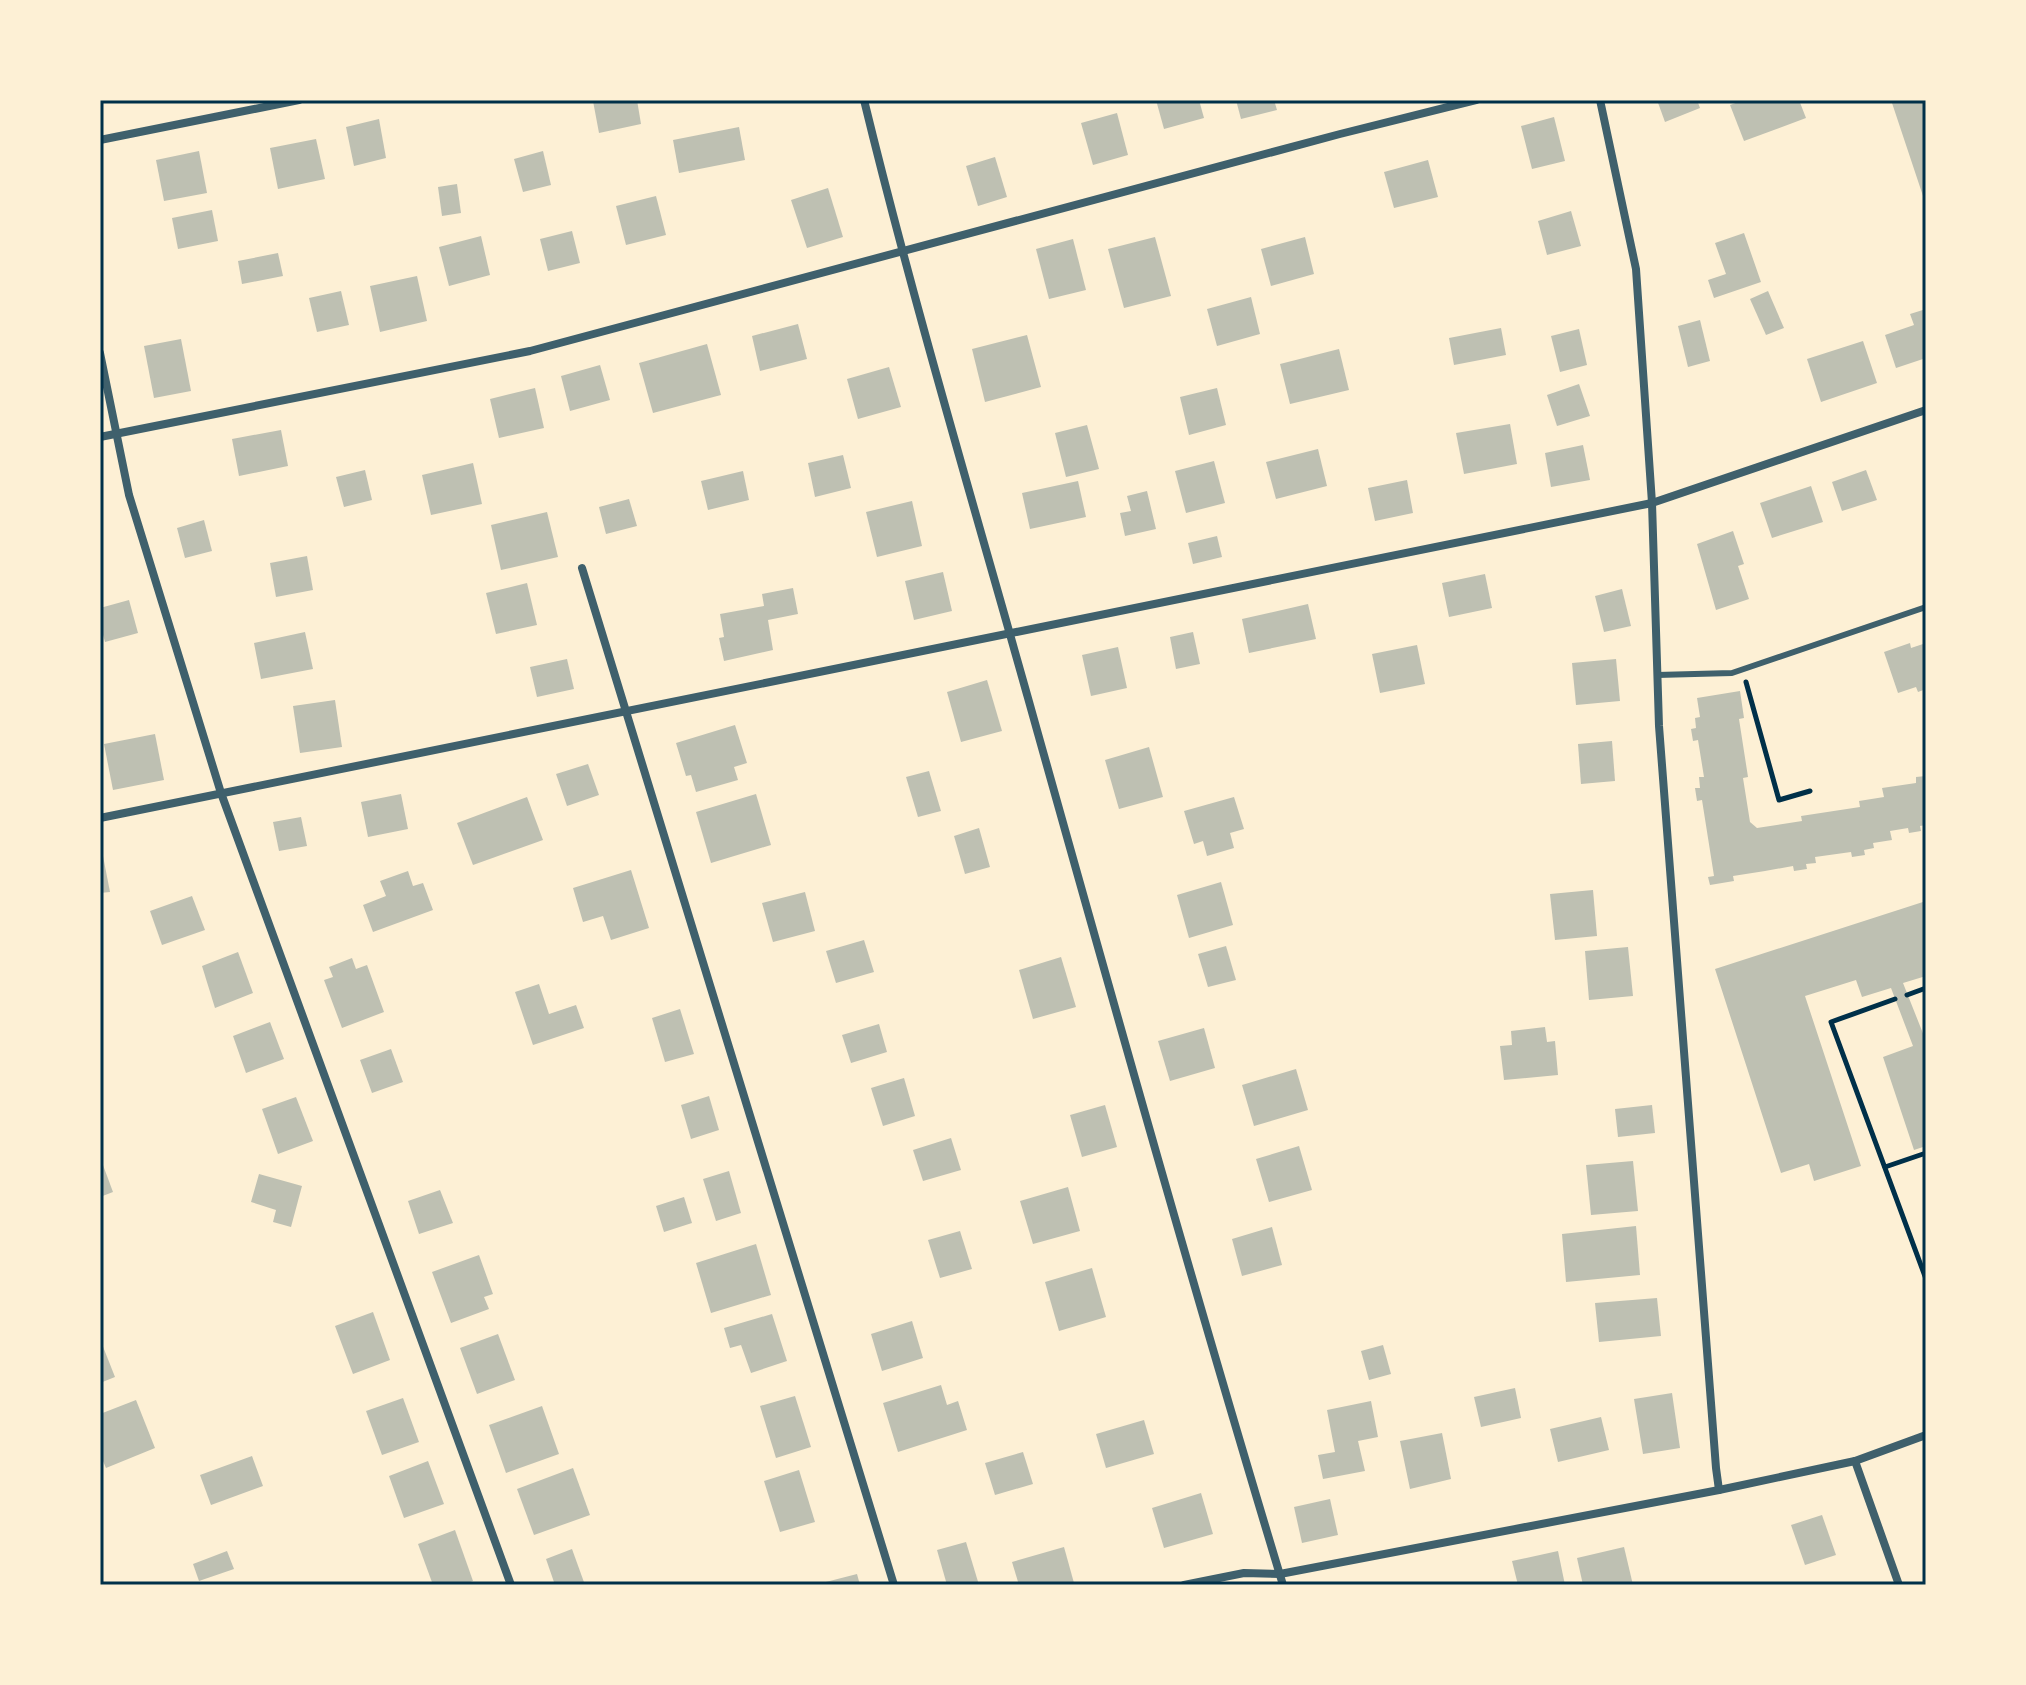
<svg xmlns="http://www.w3.org/2000/svg" width="2026" height="1685" font-family="'PT Sans Narrow',sans-serif">
<style>
.building{fill:#bec0b2}
.lines{fill:none;stroke-linecap:round;stroke-linejoin:round}
.path{stroke:#003049;stroke-width:5}
.service{stroke:#3f606c;stroke-width:6}
.minor{stroke:#3f606c;stroke-width:8}
.neatline{fill:none;stroke:#003049;stroke-width:3}
</style>
<rect width="100%" height="100%" fill="#fdf0d5"/>
<g class="building">
<polygon points="637,100 641,124 599,133 593,101"/>
<polygon points="1156,100 1199,100 1204,118 1164,129"/>
<polygon points="1236,100 1274,100 1277,110 1241,119"/>
<polygon points="1657,100 1697,100 1700,108 1665,122"/>
<polygon points="1744,100 1799,100 1806,118 1744,141 1730,105"/>
<polygon points="1891,100 1926,100 1926,202 1925,202"/>
<polygon points="1117,113 1128,155 1093,165 1081,123"/>
<polygon points="1554,117 1565,161 1532,169 1521,126"/>
<polygon points="379,119 386,158 354,166 346,127"/>
<polygon points="739,127 745,160 679,173 673,140"/>
<polygon points="316,139 325,179 278,189 270,148"/>
<polygon points="199,151 207,193 164,201 156,160"/>
<polygon points="543,151 551,185 523,192 514,159"/>
<polygon points="995,157 1007,197 978,206 966,166"/>
<polygon points="1428,160 1438,197 1394,208 1384,172"/>
<polygon points="457,184 461,213 442,216 438,187"/>
<polygon points="828,188 843,237 807,248 791,200"/>
<polygon points="656,196 666,235 626,245 616,206"/>
<polygon points="212,210 218,241 178,249 172,218"/>
<polygon points="1571,211 1581,246 1547,255 1538,221"/>
<polygon points="572,231 580,263 548,271 540,239"/>
<polygon points="1744,233 1761,282 1714,298 1708,280 1726,274 1715,243"/>
<polygon points="481,236 490,275 449,286 439,247"/>
<polygon points="1155,237 1171,296 1124,308 1108,249"/>
<polygon points="1305,237 1314,274 1271,286 1261,249"/>
<polygon points="1073,239 1086,290 1049,299 1036,249"/>
<polygon points="278,253 283,276 242,284 238,261"/>
<polygon points="417,276 427,321 380,332 370,286"/>
<polygon points="341,291 349,325 317,332 309,298"/>
<polygon points="1768,291 1784,328 1766,335 1750,299"/>
<polygon points="1251,297 1260,334 1217,346 1207,309"/>
<polygon points="1926,309 1926,358 1896,368 1885,335 1914,325 1910,314"/>
<polygon points="1700,320 1710,361 1688,367 1678,326"/>
<polygon points="798,324 807,359 760,371 752,336"/>
<polygon points="1501,328 1506,355 1454,365 1449,338"/>
<polygon points="1579,329 1587,365 1560,372 1551,336"/>
<polygon points="1027,335 1041,387 985,402 972,349"/>
<polygon points="181,339 191,391 154,398 144,346"/>
<polygon points="1863,341 1877,383 1821,402 1807,359"/>
<polygon points="707,344 721,395 653,413 639,363"/>
<polygon points="1339,349 1349,390 1290,404 1280,364"/>
<polygon points="600,365 610,400 570,411 561,376"/>
<polygon points="889,367 901,407 858,419 847,379"/>
<polygon points="1579,384 1590,416 1557,426 1547,395"/>
<polygon points="535,388 544,428 499,438 490,399"/>
<polygon points="1217,388 1226,425 1189,435 1180,397"/>
<polygon points="1510,424 1517,464 1464,474 1456,433"/>
<polygon points="1087,425 1099,469 1066,477 1055,433"/>
<polygon points="281,430 288,466 239,476 232,439"/>
<polygon points="1583,445 1590,480 1551,487 1545,453"/>
<polygon points="1318,449 1327,486 1276,499 1266,462"/>
<polygon points="843,455 851,488 815,497 808,463"/>
<polygon points="1214,461 1225,503 1186,513 1175,471"/>
<polygon points="473,463 482,504 431,515 422,475"/>
<polygon points="365,470 372,500 344,507 336,477"/>
<polygon points="1866,470 1877,500 1842,511 1832,482"/>
<polygon points="743,471 749,500 708,510 701,481"/>
<polygon points="1407,480 1413,513 1375,521 1368,488"/>
<polygon points="1078,481 1086,517 1030,529 1022,493"/>
<polygon points="1811,486 1823,522 1772,538 1760,503"/>
<polygon points="1147,491 1156,529 1125,536 1120,513 1131,511 1127,496"/>
<polygon points="629,499 637,526 606,534 599,507"/>
<polygon points="912,501 922,546 877,557 866,512"/>
<polygon points="547,512 558,557 501,570 491,525"/>
<polygon points="204,520 212,551 185,558 177,528"/>
<polygon points="1733,531 1744,564 1738,566 1749,599 1716,610 1697,544"/>
<polygon points="1217,536 1222,557 1193,564 1188,543"/>
<polygon points="307,556 313,590 276,597 270,563"/>
<polygon points="943,572 952,611 914,620 905,581"/>
<polygon points="1485,574 1492,608 1449,617 1442,583"/>
<polygon points="527,583 537,625 496,634 486,593"/>
<polygon points="793,588 798,614 768,620 773,650 724,661 719,638 724,637 720,614 764,606 762,594"/>
<polygon points="1622,589 1631,626 1604,632 1595,596"/>
<polygon points="129,600 138,633 105,642 100,624 100,608"/>
<polygon points="1308,604 1316,639 1249,653 1242,619"/>
<polygon points="305,632 313,669 261,679 254,643"/>
<polygon points="1193,632 1200,664 1176,669 1170,637"/>
<polygon points="1910,643 1911,648 1926,643 1926,689 1918,692 1916,687 1898,693 1884,652"/>
<polygon points="1417,645 1425,684 1380,693 1372,654"/>
<polygon points="1118,647 1127,688 1091,696 1082,655"/>
<polygon points="567,659 574,689 537,697 530,667"/>
<polygon points="1616,659 1620,701 1576,705 1572,663"/>
<polygon points="987,680 1002,731 961,742 947,692"/>
<polygon points="1740,691 1744,718 1739,719 1748,777 1743,778 1750,822 1757,828 1802,821 1801,816 1860,807 1859,801 1884,797 1882,788 1916,783 1916,777 1926,776 1926,825 1920,826 1921,831 1909,833 1908,828 1890,831 1892,840 1873,843 1874,848 1864,850 1865,855 1852,857 1851,852 1815,857 1816,863 1806,864 1807,869 1794,871 1793,866 1765,871 1733,876 1734,881 1710,885 1708,877 1714,876 1702,800 1697,801 1695,788 1700,788 1699,777 1704,777 1698,740 1693,741 1691,729 1696,728 1695,718 1700,717 1697,698"/>
<polygon points="335,700 342,747 300,753 293,706"/>
<polygon points="735,725 747,763 734,767 738,780 696,792 691,775 686,776 676,743"/>
<polygon points="155,734 164,780 113,790 104,744"/>
<polygon points="1612,741 1615,781 1581,784 1578,744"/>
<polygon points="1149,747 1163,797 1119,809 1105,760"/>
<polygon points="588,764 599,795 567,806 556,774"/>
<polygon points="929,771 941,811 918,817 906,777"/>
<polygon points="401,794 408,829 368,837 361,802"/>
<polygon points="756,794 771,845 711,863 696,812"/>
<polygon points="527,797 543,840 473,865 457,823"/>
<polygon points="1234,797 1244,829 1230,833 1234,848 1207,856 1203,841 1194,844 1184,811"/>
<polygon points="301,817 307,846 279,851 273,822"/>
<polygon points="979,828 990,867 965,874 954,836"/>
<polygon points="100,856 103,856 110,892 100,893"/>
<polygon points="631,870 649,928 611,940 603,916 583,922 573,888"/>
<polygon points="408,871 413,886 423,883 433,910 373,932 363,905 386,896 380,881"/>
<polygon points="1221,882 1233,925 1189,938 1177,895"/>
<polygon points="1593,890 1597,936 1555,940 1550,894"/>
<polygon points="805,892 815,931 773,942 762,903"/>
<polygon points="192,896 205,930 162,945 150,911"/>
<polygon points="1926,901 1926,976 1903,983 1926,1041 1926,1146 1914,1150 1883,1057 1913,1046 1891,988 1862,997 1856,980 1805,996 1861,1166 1814,1181 1809,1164 1781,1173 1715,969"/>
<polygon points="864,940 874,972 836,983 826,951"/>
<polygon points="1226,946 1236,980 1208,987 1198,954"/>
<polygon points="1628,947 1633,996 1589,1000 1585,951"/>
<polygon points="238,952 253,993 215,1008 202,966"/>
<polygon points="1061,957 1076,1007 1033,1019 1019,970"/>
<polygon points="352,958 356,969 367,965 384,1012 342,1028 324,980 333,977 329,967"/>
<polygon points="539,984 549,1014 576,1005 584,1028 533,1045 515,992"/>
<polygon points="680,1009 694,1054 665,1062 652,1018"/>
<polygon points="270,1022 284,1059 246,1073 233,1036"/>
<polygon points="879,1024 887,1052 851,1063 842,1035"/>
<polygon points="1545,1027 1547,1042 1555,1041 1558,1075 1504,1080 1500,1046 1512,1045 1511,1031"/>
<polygon points="1204,1028 1215,1068 1170,1081 1158,1041"/>
<polygon points="391,1049 403,1082 372,1093 360,1060"/>
<polygon points="1296,1069 1308,1110 1254,1126 1242,1085"/>
<polygon points="904,1078 915,1116 883,1126 871,1088"/>
<polygon points="709,1096 719,1130 691,1139 681,1105"/>
<polygon points="296,1097 313,1141 278,1154 262,1109"/>
<polygon points="1105,1105 1117,1147 1082,1157 1070,1115"/>
<polygon points="1652,1105 1655,1133 1618,1137 1615,1109"/>
<polygon points="951,1138 961,1170 923,1181 913,1150"/>
<polygon points="1299,1146 1312,1190 1269,1202 1256,1159"/>
<polygon points="100,1157 113,1192 100,1197"/>
<polygon points="1633,1161 1638,1211 1591,1215 1586,1165"/>
<polygon points="729,1171 741,1213 716,1221 703,1179"/>
<polygon points="259,1174 302,1186 291,1227 273,1222 276,1210 251,1202"/>
<polygon points="1068,1187 1080,1231 1033,1244 1020,1201"/>
<polygon points="440,1190 453,1223 419,1234 408,1201"/>
<polygon points="684,1197 692,1223 664,1232 656,1206"/>
<polygon points="1636,1226 1640,1275 1566,1282 1562,1234"/>
<polygon points="1272,1227 1282,1265 1242,1276 1232,1239"/>
<polygon points="960,1231 972,1269 940,1278 928,1240"/>
<polygon points="756,1244 771,1295 711,1313 696,1263"/>
<polygon points="479,1255 493,1294 484,1297 489,1309 451,1323 432,1272"/>
<polygon points="1092,1268 1106,1317 1059,1331 1045,1282"/>
<polygon points="1657,1298 1661,1336 1599,1342 1595,1303"/>
<polygon points="373,1312 390,1360 353,1374 335,1326"/>
<polygon points="772,1314 787,1361 751,1373 741,1345 730,1348 724,1328"/>
<polygon points="912,1321 923,1358 882,1371 871,1334"/>
<polygon points="498,1334 515,1380 477,1394 460,1348"/>
<polygon points="100,1339 115,1377 100,1383"/>
<polygon points="1383,1345 1391,1374 1369,1380 1361,1351"/>
<polygon points="941,1385 947,1405 958,1401 967,1430 898,1452 883,1403"/>
<polygon points="1515,1388 1521,1418 1481,1427 1474,1397"/>
<polygon points="1672,1393 1680,1448 1643,1454 1634,1399"/>
<polygon points="795,1396 811,1447 776,1458 760,1406"/>
<polygon points="403,1398 419,1442 382,1455 366,1411"/>
<polygon points="136,1400 155,1448 106,1468 100,1454 100,1414"/>
<polygon points="1371,1401 1378,1437 1358,1441 1365,1471 1323,1479 1318,1455 1335,1452 1327,1410"/>
<polygon points="542,1406 559,1454 506,1473 489,1425"/>
<polygon points="1601,1417 1609,1450 1558,1462 1550,1429"/>
<polygon points="1144,1420 1154,1454 1106,1468 1096,1434"/>
<polygon points="1442,1433 1451,1479 1410,1489 1400,1441"/>
<polygon points="1023,1452 1033,1484 995,1495 985,1463"/>
<polygon points="252,1456 263,1486 211,1505 200,1475"/>
<polygon points="428,1461 444,1504 404,1518 389,1476"/>
<polygon points="573,1468 590,1515 534,1535 517,1489"/>
<polygon points="799,1470 815,1522 780,1532 764,1481"/>
<polygon points="1201,1493 1213,1534 1164,1548 1152,1508"/>
<polygon points="1330,1499 1338,1535 1302,1543 1294,1507"/>
<polygon points="1822,1515 1836,1555 1805,1565 1791,1525"/>
<polygon points="455,1530 473,1581 462,1585 433,1585 418,1544"/>
<polygon points="966,1542 979,1585 947,1585 937,1550"/>
<polygon points="1064,1547 1074,1583 1019,1585 1012,1562"/>
<polygon points="1624,1547 1633,1585 1583,1585 1577,1558"/>
<polygon points="572,1549 585,1585 555,1585 546,1559"/>
<polygon points="227,1551 234,1569 199,1581 193,1564"/>
<polygon points="1558,1551 1565,1585 1518,1585 1512,1561"/>
<polygon points="857,1574 860,1585 818,1585 818,1584"/>
</g>
<g class="lines">
<g class="path">
<polyline points="1746,682 1779,800 1810,791"/>
<polyline points="1907,995 1926,988"/>
<polyline points="1895,999 1831,1022 1926,1279"/>
<polyline points="1885,1167 1926,1153"/>
</g>
<polyline class="service" points="1657,675 1732,673 1926,607"/>
<g class="minor">
<path d="M864 100C913 301 972 499 1028 698 1111 994 1194 1291 1283 1585"/>
<polyline points="1600,100 1636,269 1652,503 1659,726 1716,1468 1719,1490"/>
<polyline points="100,140 299,100"/>
<polyline points="100,353 129,495 221,793 511,1585"/>
<polyline points="100,437 530,351 1340,134 1476,100"/>
<polyline points="582,568 894,1585"/>
<polyline points="100,818 1652,503 1926,410"/>
<polyline points="1855,1461 1899,1585"/>
<polyline points="1184,1585 1244,1573 1280,1574 1719,1490 1855,1461 1926,1435"/>
</g>
</g>
<rect width="2026" height="1685" fill="none" stroke="#fdf0d5" stroke-width="204"/>
<rect x="102" y="102" width="1822" height="1481" class="neatline"/>
</svg>
